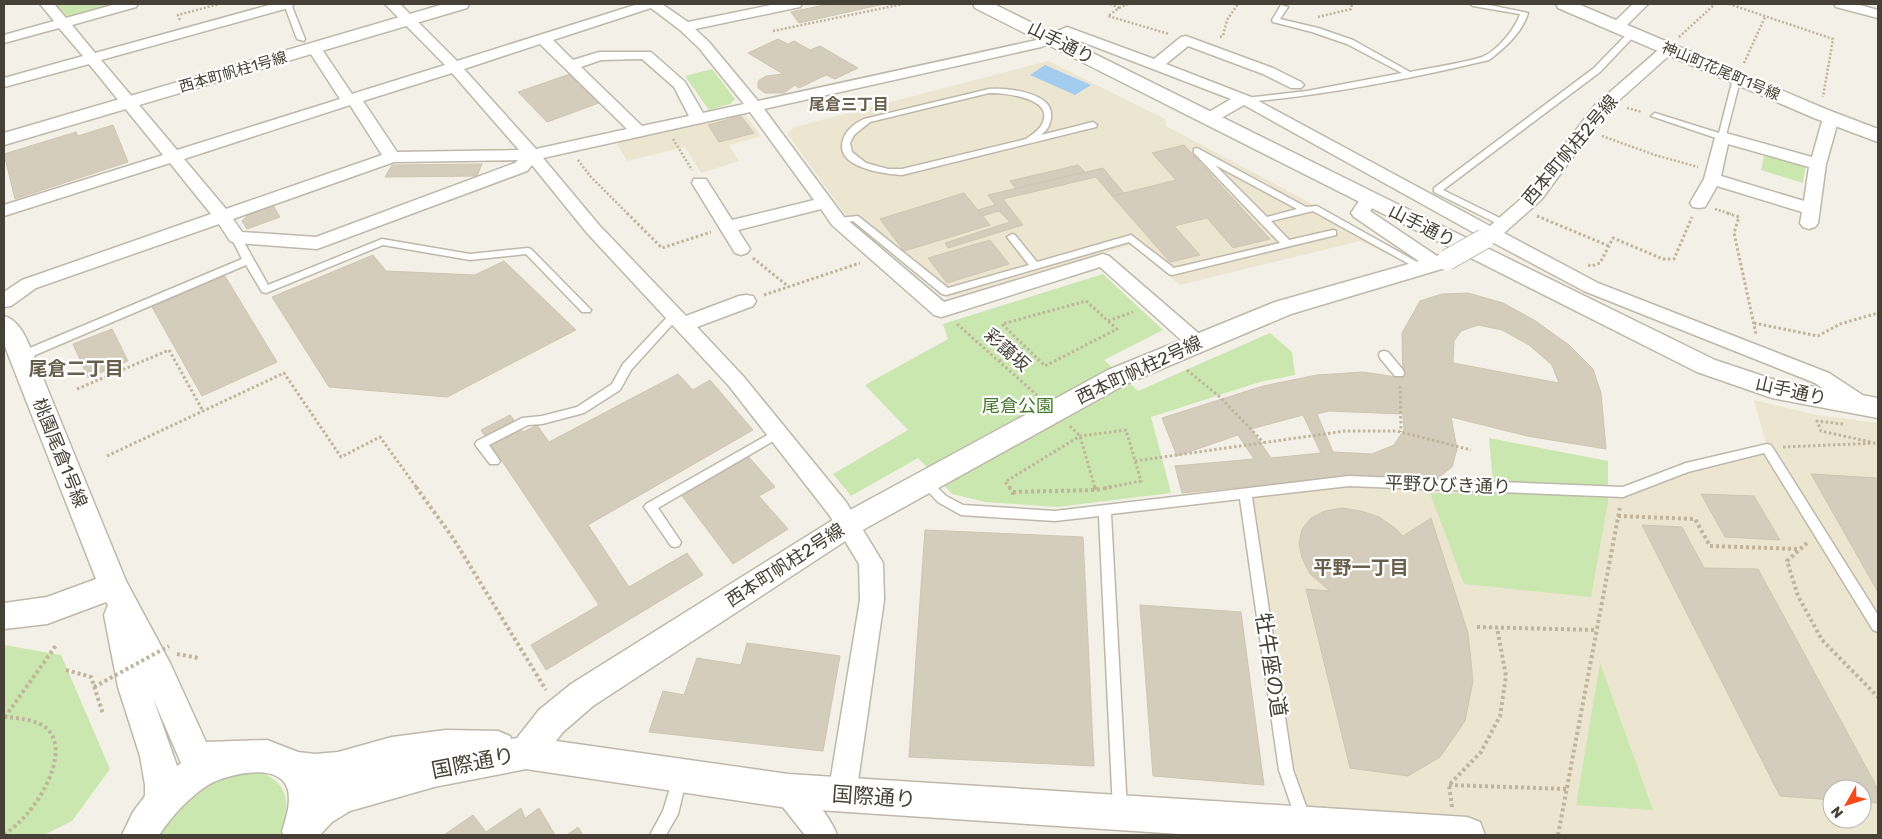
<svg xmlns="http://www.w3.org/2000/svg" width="1882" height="839" font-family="Rubik,'Noto Sans JP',sans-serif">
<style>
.education{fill:#ece6d1;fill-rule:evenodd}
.green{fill:#cbe7b0}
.water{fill:#a4ccef}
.building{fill:#d5cdbc;stroke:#cfc5b0;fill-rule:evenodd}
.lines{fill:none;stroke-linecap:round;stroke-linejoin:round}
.service-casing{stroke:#beb8aa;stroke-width:3}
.minor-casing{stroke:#beb8aa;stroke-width:3}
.tertiary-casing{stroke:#beb8aa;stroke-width:3}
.path-far2{stroke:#c0b59b;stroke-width:2.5;stroke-dasharray:2 2;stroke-linecap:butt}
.path-far1{stroke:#c0b59b;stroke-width:3;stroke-dasharray:2.5 2.5;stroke-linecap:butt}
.path{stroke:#c0b59b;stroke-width:4;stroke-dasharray:3 3;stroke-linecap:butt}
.service{fill:#fff;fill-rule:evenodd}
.minor{fill:#fff;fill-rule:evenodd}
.tertiary{fill:#fff;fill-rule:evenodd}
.minor-bridge-casing{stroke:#beb8aa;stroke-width:22;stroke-linecap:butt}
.path-bridge{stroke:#c0b59b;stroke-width:4;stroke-dasharray:3 3;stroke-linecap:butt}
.minor-bridge{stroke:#fff;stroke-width:20}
.labels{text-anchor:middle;stroke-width:4.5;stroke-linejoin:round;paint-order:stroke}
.far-street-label{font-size:15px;fill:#464136;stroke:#fff}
.far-neighbourhood-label{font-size:16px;font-weight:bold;fill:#695f4d;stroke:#fff}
.street-label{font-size:18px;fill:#464136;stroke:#fff}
.park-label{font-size:18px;fill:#43772a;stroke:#fff}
.neighbourhood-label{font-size:19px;font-weight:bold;fill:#695f4d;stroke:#fff}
.near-street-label{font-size:21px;fill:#464136;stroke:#fff}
</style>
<rect width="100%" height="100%" fill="#f3f0e7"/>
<g class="education">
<polygon points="1048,61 1165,119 1166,126 1397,249 1389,255 1360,241 1180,285 1131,245 948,298 861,231 844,213 787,133 795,127"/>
<polygon points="744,113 761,136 729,145 739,161 701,173 685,147 627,161 616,142"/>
<path d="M1754 400 1817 415 1878 423V835H1467L1305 826 1286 770 1245 493 1349 481 1623 492 1655 479 1767 448ZM1832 789H1862V819H1832Z"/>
</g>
<g class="green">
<polygon points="56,4 120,4 74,17 67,17"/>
<polygon points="712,69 735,99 730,104 709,110 685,76"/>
<polygon points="1765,151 1806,163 1803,183 1761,170"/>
<polygon points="1103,274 1163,330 1104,360 1138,391 1270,333 1292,352 1295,375 1260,382 1151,417 1171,493 1057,507 985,502 952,494 918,458 851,496 833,474 908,430 865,385 948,339 943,324"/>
<polygon points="1489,438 1608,461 1608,502 1591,597 1464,584 1430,493 1494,494"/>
<polygon points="4,645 61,655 110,769 72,821 44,835 4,835"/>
<polygon points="1600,663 1653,810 1576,805"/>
<path d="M255 771C260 773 266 774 270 777 292 789 288 816 280 835H156C165 814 192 789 213 779 224 774 242 774 255 771Z"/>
</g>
<polygon class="water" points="1045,65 1091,85 1075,95 1030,75"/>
<g class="building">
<polygon points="829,4 884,4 799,23 791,12"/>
<polygon points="778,39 788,44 794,41 810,50 820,46 858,68 835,79 826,75 799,88 795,85 784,93 765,93 758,88 758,81 766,76 783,74 748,53"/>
<polygon points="570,74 599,103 547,122 518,92"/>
<polygon points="741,116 754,133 719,142 708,125"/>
<polygon points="113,125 128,162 15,199 4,154 76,132 78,136"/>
<polygon points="1184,145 1270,239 1233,248 1207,218 1174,226 1200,255 1170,262 1112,196 1176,180 1152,153"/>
<polygon points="482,164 477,176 385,177 392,165"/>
<polygon points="1078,165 1085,172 1016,189 1010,181"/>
<polygon points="1103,168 1124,193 1112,196 1096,177 1003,199 1023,225 948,248 945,243 1010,222 999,211 982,216 978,210 995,205 988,195"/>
<polygon points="964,193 990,225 904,251 880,219"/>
<polygon points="273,205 280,217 247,229 242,221 249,214"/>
<polygon points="990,240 1009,264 947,283 928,258"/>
<polygon points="373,255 386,271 475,275 504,261 576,330 447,397 329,387 272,297"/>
<polygon points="225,276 277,362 202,396 152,307"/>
<path d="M1468 293 1503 303 1534 320 1569 345 1593 369 1601 393 1606 449 1527 436 1451 417 1457 449 1452 467 1438 478 1348 476 1182 493 1175 466 1254 459 1238 435 1177 456 1162 418 1263 386 1317 375 1363 372 1403 378 1402 333 1420 301 1442 294ZM1478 325 1502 330 1529 345 1552 365 1559 383 1453 363 1454 341 1461 331ZM1329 411 1403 414 1404 430 1394 445 1372 454 1333 452 1317 414ZM1303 415 1321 453 1271 458 1251 429Z"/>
<polygon points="112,329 128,361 88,378 73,344"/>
<polygon points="678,374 693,390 710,380 753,430 588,525 629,587 687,553 703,575 546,670 531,645 599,605 481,430 510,415 523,432 537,425 549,442"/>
<polygon points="749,457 775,487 759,496 788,529 733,564 682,496"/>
<polygon points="1811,474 1878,478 1878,592"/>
<polygon points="1701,494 1754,496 1780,540 1725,537"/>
<polygon points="1342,508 1361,511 1379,517 1395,528 1403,536 1431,518 1468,633 1473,681 1465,721 1440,757 1408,776 1350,768 1306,589 1330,591 1310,574 1302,558 1299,543 1302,529 1311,518 1325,511"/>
<polygon points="1642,525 1682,527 1704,568 1758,569 1878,789 1878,803 1862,802 1862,789 1832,789 1832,800 1780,796"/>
<polygon points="925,530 1083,537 1094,766 909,757"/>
<polygon points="1140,605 1241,612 1264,785 1153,776"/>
<polygon points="747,643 840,656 823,751 649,732 663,691 684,695 697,658 741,665"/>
<polygon points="521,808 525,818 539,808 555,835 444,835 473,815 486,832"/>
<polygon points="578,827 583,835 567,835"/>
</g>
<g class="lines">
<g class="service-casing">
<g id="service">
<polygon points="284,4 291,4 305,39 304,41 297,39"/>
<path d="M1470 4H1484L1528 13C1522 33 1505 48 1489 60 1409 79 1328 95 1246 102L1242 100 1246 98 1307 91 1402 73 1347 44 1312 32 1273 22 1272 20 1281 5 1288 7 1280 19 1318 28 1353 40 1410 72C1434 67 1459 64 1482 57 1496 52 1516 28 1520 14L1473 6Z"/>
<polygon points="1630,31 1637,33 1600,72 1443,190 1508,222 1508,226 1502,226 1434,192 1434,188 1594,68"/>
<polygon points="1734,75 1741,77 1725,139 1719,139 1651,116 1655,113 1658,114 1719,133"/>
<path d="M989 89C1007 88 1055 92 1051 118 1050 126 1047 130 1041 135L1093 122 1097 125 1096 127 902 175C885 174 834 168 843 140 846 130 855 123 864 119ZM989 93C1005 93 1058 98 1041 126 1038 131 1031 135 1026 139L902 169H888L866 163 852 152 850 143 854 135 870 122Z"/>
<path d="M1197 148 1306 207 1317 206 1426 267 1421 270 1418 269 1313 211 1271 221 1289 240 1333 230 1336 231V235L1172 275 1169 274 1129 242 946 295 942 294 853 221 838 224 833 221 838 218 858 216 948 288 1029 265 1007 237 1012 234 1015 235 1037 262 1131 235 1174 268 1280 243 1194 153V149ZM1215 165 1297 209 1267 217Z"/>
<polygon points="236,234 241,237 268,285 382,239 470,254 528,248 531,249 591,310 590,312 582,312 526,254 470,260 383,245 266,293 262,292 246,265 26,359 22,360 17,356 18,353 242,259 231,237"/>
<polygon points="675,311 679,313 680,315 679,317 631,370 620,390 584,413 542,424 528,425 489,445 500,461 498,464 490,464 477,447 475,444 477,441 522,418 542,416 577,407 612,384 623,364 671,313"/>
<polygon points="1384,351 1388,352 1403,370 1404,373 1403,376 1395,376 1380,358 1379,355 1380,352"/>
<polygon points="778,429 782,430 784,433 782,436 658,508 681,542 679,546 675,547 671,546 646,510 644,507 646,504"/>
<polygon points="1767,444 1771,445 1878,615 1878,632 1873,630 1764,453 1688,472 1623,497 1349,486 1252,497 1293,770 1311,820 1308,825 1303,828 1298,825 1279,770 1240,499 1111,514 1127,810 1125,815 1120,817 1115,815 1113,810 1099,516 1055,521 961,515 938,502 919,482 921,479 929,479 946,496 963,505 1055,511 1349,476 1623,487 1686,463"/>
<polygon points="680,770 685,772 687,777 678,814 666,835 650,835 663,811 675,772"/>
</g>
</g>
<g class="minor-casing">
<g id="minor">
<path d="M40 4H54L66 18 116 4H138L136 7 72 25 95 53 273 4H294L292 7 101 60 177 150 340 99 307 48 309 45H319L352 94 445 65 385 4H400L457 61 638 4H662L688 22 776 4H802L800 7 795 8 695 29 709 42 758 101 1037 40 1067 27 1154 59 1181 37 1186 36 1273 68 1301 82 1304 85 1301 88H1291L1263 74 1188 46 1166 64 1251 97 1490 226 1529 192 1595 105 1663 46H1673L1675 49 1673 52 1607 111 1541 200 1504 233 1598 283 1829 373 1870 400 1874 406 1870 412 1863 414 1856 412 1815 383 1584 291 1492 242 1484 245 1478 243 1475 239 1478 235 1244 105 1216 121H1204L1202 118 1204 115 1231 99 1067 36 1041 47 764 109 844 217 944 302 1103 254 1109 256 1204 338 1207 343 1204 348 1197 350 1190 348 1100 267 948 315 941 317 934 315 832 225 821 209 738 230 750 249 747 253 741 255 735 253 692 183 694 179H706L732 220 814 200 750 112 543 158 599 225 686 316 739 296 746 295 753 296 756 301 753 306 697 327 743 376 846 502 883 563 884 600 856 795 852 805 842 809 832 805 828 795 860 600 859 564 830 516 729 386 587 233 532 165 527 171 317 249 236 243 230 241 219 224 36 288 11 306 4 307V292L22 280 211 214 170 163 4 216V205L163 155 89 64 4 87V78L83 56 59 28 4 43V35L54 21ZM651 8 680 30 699 48 744 104 703 113 685 82 651 52H599L573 60 553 40ZM540 44 627 129 536 149 464 69ZM642 59 674 87 689 116 642 126 581 67 601 60ZM452 73 519 150 397 152 363 101ZM350 105 382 155 226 209 184 159ZM518 160 515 163 316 237 242 232 233 219 394 162Z"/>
<polygon points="1633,4 1648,4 1622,30 1612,30 1610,27 1612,24"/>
<polygon points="1834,4 1856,4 1878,10 1878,18 1836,7"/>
<path d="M1831 113 1837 115 1839 118 1826 164 1818 223 1815 227 1809 229 1803 227 1800 223 1802 212 1717 186 1705 207 1699 208 1693 207 1690 203 1704 179 1716 134 1722 132 1812 157 1823 118 1825 115ZM1728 144 1809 167 1804 201 1721 176Z"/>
<polygon points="1369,194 1375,195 1378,199 1370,211 1443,260 1445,264 1443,268 1436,270 1429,268 1354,217 1351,213 1363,195"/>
<path d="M788 777C805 784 831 818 837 835H805L778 801 774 791 778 781Z"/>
</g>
</g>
<g class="tertiary-casing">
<g id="tertiary">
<polygon points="444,4 469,4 467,8 4,145 4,133"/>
<polygon points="973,4 994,4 1377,194 1715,360 1775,380 1878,398 1878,418 1772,398 1697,372 975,8"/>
<polygon points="1556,4 1578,4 1828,110 1878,129 1878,142 1814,118 1558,8"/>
<path d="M1447 253 1455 255 1458 260 1455 265 1291 314 1126 384 859 532 593 706 563 732 556 741 788 774 1467 817 1480 822 1485 835H1195L788 808 526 769 434 787 350 811 332 822 320 835H284L282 832C286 818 291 804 288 790 280 760 225 775 208 785 188 798 172 816 159 835H122L133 812 145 796V785L140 756 118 687 104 615 108 605 106 602 47 624 4 629V603L47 597 96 579 4 344V316C21 321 27 341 34 356L126 581 170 663 206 742 267 740 298 752 315 754 338 752 392 737 446 730 498 731 510 736 511 739 517 738 539 710 571 684 839 516 1108 370 1275 302ZM153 698 181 763 177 766Z"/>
</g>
</g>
<g class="path-far2">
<polyline points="1110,4 1119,8 1108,16 1169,34"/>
<polyline points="1729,4 1833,39 1823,97"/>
<polyline points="1119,8 1128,4"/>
<polyline points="1318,17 1351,9 1352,4"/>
<polyline points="180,20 178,15 219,4"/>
<polyline points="773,31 903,4"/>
<polyline points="1220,37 1223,36 1227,20 1238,4"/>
<polyline points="1679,37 1715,4"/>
<polyline points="1744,63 1765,17"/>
<polyline points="1627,108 1642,112"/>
<polyline points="1602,136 1655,155 1698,167"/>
<polyline points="673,139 692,170"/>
<polyline points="578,160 590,176 628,214"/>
<polyline points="1715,209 1731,214"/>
</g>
<g class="path-far1">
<polyline points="627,213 662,248 711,232"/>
<polyline points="1727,213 1739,217 1734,233 1756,334"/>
<polyline points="1537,216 1609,246"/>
<polyline points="753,258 789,287"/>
<polyline points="1588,265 1592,266 1600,263 1613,238 1663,259 1674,259 1692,217"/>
<polyline points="764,295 860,263"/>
<polygon points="1086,301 1117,329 1045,366 1002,324"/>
<polyline points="1108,321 1133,312"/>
<polyline points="1754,323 1818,336 1840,324 1878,313"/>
<polyline points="957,324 1038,396"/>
<polyline points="999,361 1026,348"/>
<polyline points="1187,370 1220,397 1264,443"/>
<polyline points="1400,386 1401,432"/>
<polyline points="77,389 169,350 203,411"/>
<polyline points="1843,424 1817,421 1821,431 1871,442"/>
<polyline points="1070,426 1080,436 1095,488"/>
<polyline points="1783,447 1878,443"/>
<polyline points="107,456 284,373 341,457 380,437 417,488"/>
<polyline points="1135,461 1345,431 1397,431 1471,450"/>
<polyline points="1010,488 1005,482 1080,436 1126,430 1141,481 1105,488"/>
</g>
<g class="path">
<polyline points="416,487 453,538 546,690"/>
<polyline points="1009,487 1013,492"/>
<polyline points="1095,487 1096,491"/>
<polyline points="1013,492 1013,497"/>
<polyline points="1013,492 1096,490 1111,487"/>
<polyline points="1618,516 1695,519 1710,546 1799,549"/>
<polyline points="1807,543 1787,561 1798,596 1822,640 1878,697"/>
<polyline points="1477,627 1597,630"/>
<polyline points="177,654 199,658"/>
<polyline points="66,670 91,677 103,714"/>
<path d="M4 717C17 718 30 719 42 725 73 744 44 795 27 814 20 822 12 829 4 835"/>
<polyline points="5,717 57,644"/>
<polyline points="1449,785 1566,789"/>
<polyline points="1452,807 1449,785 1481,752 1500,716 1506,676 1497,628"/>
<polyline points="1558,835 1620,507"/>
</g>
<use href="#service" class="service"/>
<use href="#minor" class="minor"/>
<use href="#tertiary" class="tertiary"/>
<g class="minor-bridge-casing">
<polyline id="minor-bridge" points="1447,260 1484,239"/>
</g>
<polyline class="path-bridge" points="94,687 169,646"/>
<use href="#minor-bridge" class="minor-bridge"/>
</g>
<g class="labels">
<g class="far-street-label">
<text transform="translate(1721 71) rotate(23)" y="5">神山町花尾町1号線</text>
<text transform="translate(233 72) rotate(-16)" y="5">西本町帆柱1号線</text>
</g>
<g class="far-neighbourhood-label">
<text x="849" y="110">尾倉三丁目</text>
</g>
<g class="street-label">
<text transform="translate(1061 43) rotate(27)" y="6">山手通り</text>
<text transform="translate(1570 150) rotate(-50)" y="6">西本町帆柱2号線</text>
<text transform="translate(1422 226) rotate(27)" y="6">山手通り</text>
<text transform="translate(1007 350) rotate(42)" y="6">彩藹坂</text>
<text transform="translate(1139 370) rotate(-25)" y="6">西本町帆柱2号線</text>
<text transform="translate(1791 391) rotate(13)" y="6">山手通り</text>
<text transform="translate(60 453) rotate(68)" y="6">桃園尾倉1号線</text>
<text transform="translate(1448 485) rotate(2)" y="6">平野ひびき通り</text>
<text transform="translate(785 565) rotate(-33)" y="6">西本町帆柱2号線</text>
</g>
<g class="park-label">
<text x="1018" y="412">尾倉公園</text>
</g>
<g class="neighbourhood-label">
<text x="76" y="375">尾倉二丁目</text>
<text x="1361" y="574">平野一丁目</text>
</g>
<g class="near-street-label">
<text transform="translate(1271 665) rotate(81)" y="7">牡牛座の道</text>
<text transform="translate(473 763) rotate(-11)" y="7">国際通り</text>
<text transform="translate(874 797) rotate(4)" y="7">国際通り</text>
</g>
</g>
<rect width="1882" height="839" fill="none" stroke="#464136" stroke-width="10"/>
<g transform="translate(1847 804) rotate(231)"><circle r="24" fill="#ffffff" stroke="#b5b3af"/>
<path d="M0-4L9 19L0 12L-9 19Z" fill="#f6491b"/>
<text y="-8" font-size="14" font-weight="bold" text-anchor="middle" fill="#464136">N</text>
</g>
</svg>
